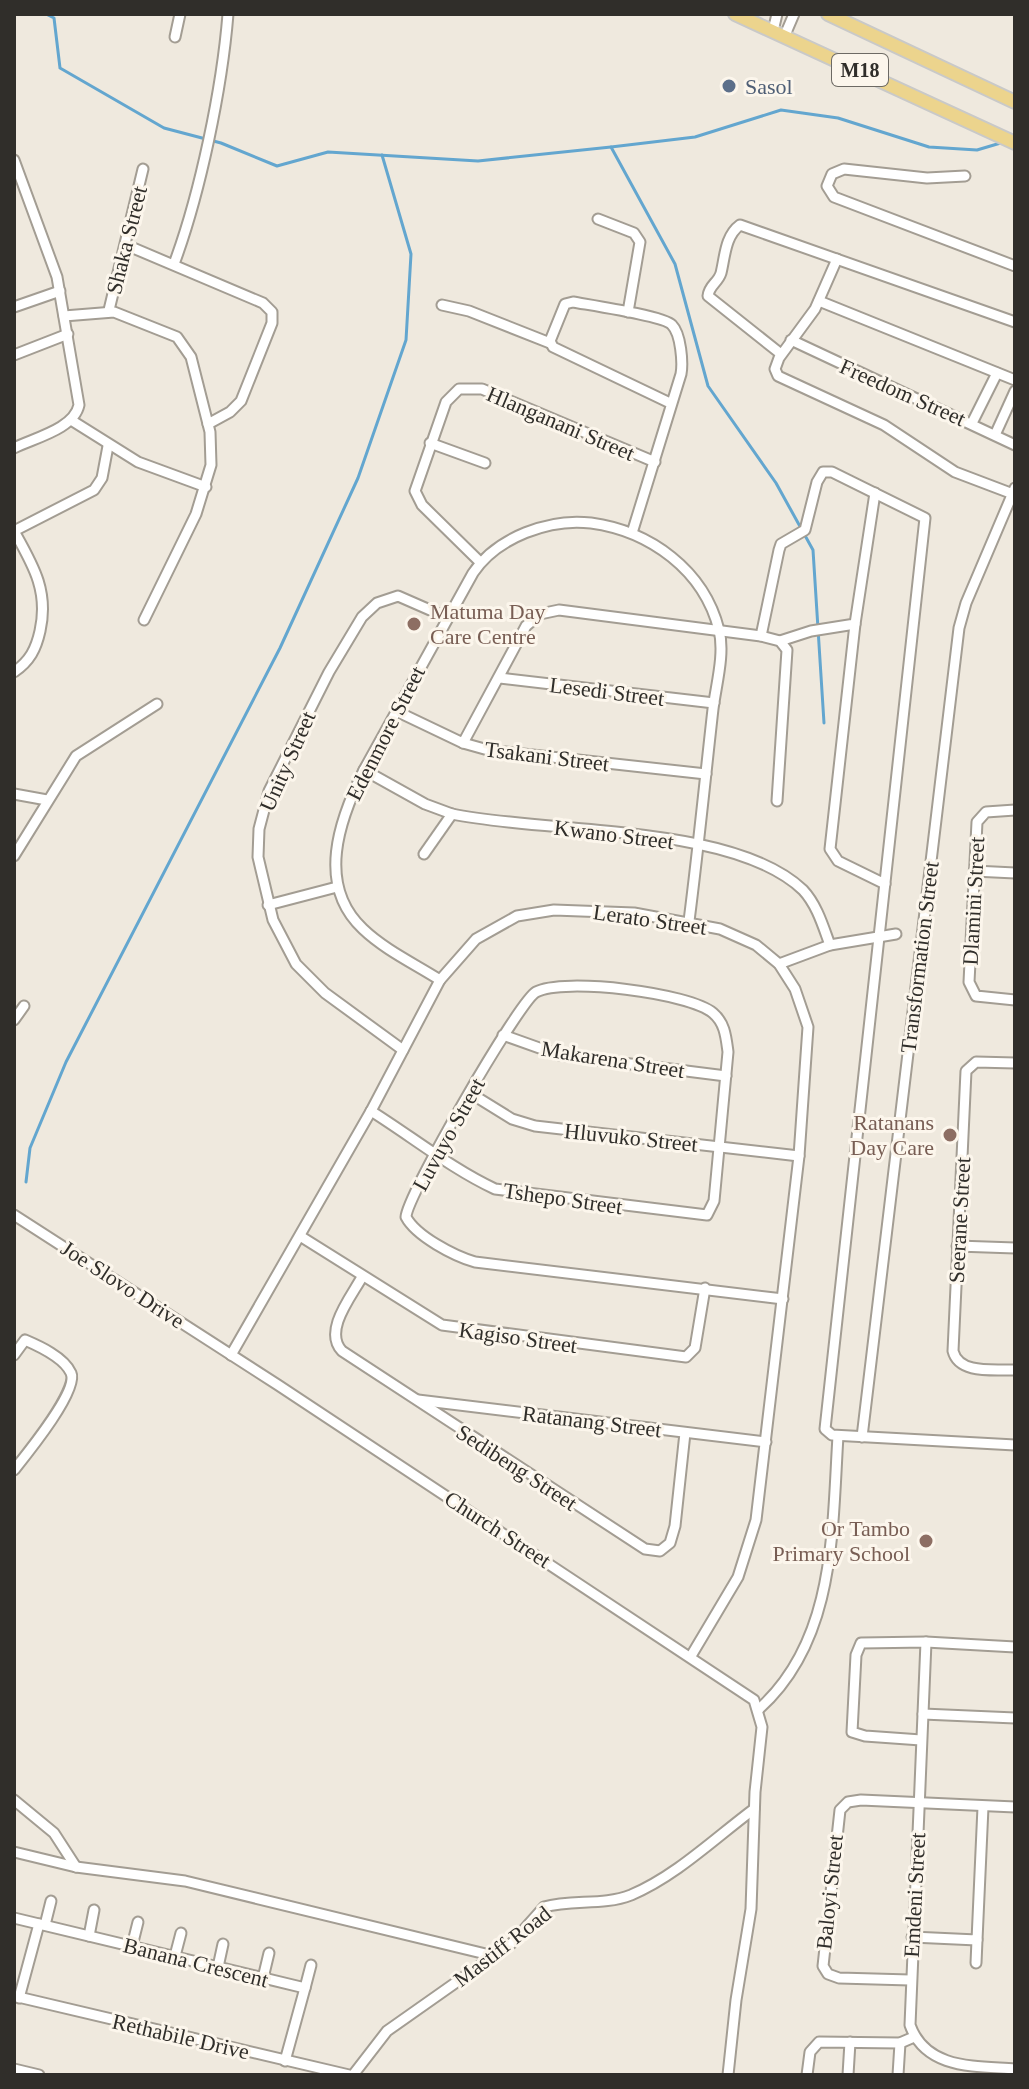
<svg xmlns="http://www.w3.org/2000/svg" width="1029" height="2089" font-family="Georgia,serif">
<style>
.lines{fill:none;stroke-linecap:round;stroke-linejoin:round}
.stream{stroke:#63a6cf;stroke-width:3}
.minor-casing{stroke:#a39d93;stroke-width:13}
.major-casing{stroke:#c9c9c8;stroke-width:16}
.minor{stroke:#fff;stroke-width:9}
.major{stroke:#ecd48d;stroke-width:12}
.service-dot{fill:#5c6f8a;stroke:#fcf6ec;stroke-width:3}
.education-dot{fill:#8d6e63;stroke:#fcf6ec;stroke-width:3}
.labels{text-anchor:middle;stroke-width:6;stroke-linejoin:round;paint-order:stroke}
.shield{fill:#fcf6ec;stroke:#6d6a64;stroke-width:2}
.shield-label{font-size:20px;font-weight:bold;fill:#302e2a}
.service-label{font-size:22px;fill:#4e5e75;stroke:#fcf6ec;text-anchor:start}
.street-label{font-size:22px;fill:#302e2a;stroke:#fcf6ec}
.education-label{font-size:22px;fill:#785e54;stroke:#fcf6ec;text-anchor:end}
</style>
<rect width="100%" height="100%" fill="#efe9de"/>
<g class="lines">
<g class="stream">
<polyline points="46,14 54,18 60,68 164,128 221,143 277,166 328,152 478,161 611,147 695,137 781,110 838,118 929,147 977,150 1004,142"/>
<polyline points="611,147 675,264 708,386 776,483 813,550 824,723"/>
<polyline points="26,1182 30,1148 66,1062 280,648 358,478 406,340 411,254 382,155"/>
</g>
<g class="minor-casing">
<g id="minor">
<polyline points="773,31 777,14"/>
<polyline points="785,35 794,14"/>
<polyline points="175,37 180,14"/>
<path d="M14 160 57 277 79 405C74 429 34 438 14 448"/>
<polyline points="965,176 927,178 844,169 832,174 827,186 834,197 1015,266"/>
<polyline points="598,219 634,233 640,242 628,312"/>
<polyline points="126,245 263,303 272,312 272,323 241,401 230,412 208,424"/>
<polyline points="837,259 815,309 779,358 775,369 778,376 884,425 955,472 1013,494"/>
<path d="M174 264C200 194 222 89 228 14"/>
<polyline points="819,301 1015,380"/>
<polyline points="442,305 469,311 550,343"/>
<polyline points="14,307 60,291"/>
<polyline points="109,310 143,169"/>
<polyline points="64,316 114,312 177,337 191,357 210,432 211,465 196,514 144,620"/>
<polyline points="791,340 1015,445"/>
<path d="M781 354 708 296C709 285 718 283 721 273 725 257 725 236 740 225L1015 322"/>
<polyline points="14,355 68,334"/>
<polyline points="71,420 138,462 206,487"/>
<polyline points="972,423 997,373"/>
<polyline points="995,435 1015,391"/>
<polyline points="430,443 485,463"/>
<path d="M632 533 681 374C683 363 681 334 672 325 664 316 589 305 573 302L565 304 550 341 553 347 670 403"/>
<polyline points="480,562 422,505 415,491 446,402 459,389 482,389 655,462"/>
<polyline points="855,624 830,849 838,861 885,884"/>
<polyline points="761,636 779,550 781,544 805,530 817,482 823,472 832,472 925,518 825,1429 832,1435 1015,1445"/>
<polyline points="780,641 811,631 855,624 875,493"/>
<path d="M14 672C30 661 36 649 40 631 49 591 33 565 14 531L94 490 102 478 108 446"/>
<polyline points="500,678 714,703"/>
<polyline points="396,711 463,743 488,750 706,774"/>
<polyline points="463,743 526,626 540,614 559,610 761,636 780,641 787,650 777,801"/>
<path d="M364 770 425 804 452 814C548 834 733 823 803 890 817 905 823 926 830 945"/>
<polyline points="14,794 47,800"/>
<polyline points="1015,810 986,812 977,822 969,982 976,996 1015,1000"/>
<polyline points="424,854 452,814"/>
<polyline points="14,856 76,756 157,704"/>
<polyline points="974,871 1015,873"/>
<polyline points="268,905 337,887"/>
<polyline points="779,964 830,945 896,934"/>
<path d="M440 980C415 964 385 950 363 929 316 885 339 820 364 770L473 573C497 537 550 518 591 523 650 531 704 570 719 630 725 654 716 685 713 709 705 780 698 851 689 921"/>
<polyline points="14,1020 24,1006"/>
<polyline points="503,1035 559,1055 726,1076"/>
<polyline points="403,1050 325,993 296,964 273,920 258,857 259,829 269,791 329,672 362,617 377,603 398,596 446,617"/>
<path d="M1015 1063 976 1062 966 1071 953 1351C959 1375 995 1369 1015 1370"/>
<polyline points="470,1093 512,1119 535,1126 799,1156"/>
<path d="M371 1111C411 1136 452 1169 495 1189L707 1215 714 1201 728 1052C726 1037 725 1023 713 1013 690 993 563 977 536 992 519 1001 406 1197 406 1217 416 1236 454 1256 475 1262L783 1299"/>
<polyline points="14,1215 278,1385 754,1700 762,1727 755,1792 751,1909 736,2000 728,2075"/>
<polyline points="300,1236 442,1325 686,1357 695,1348 705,1288"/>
<polyline points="957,1246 1015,1248"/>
<path d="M362 1277C351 1297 323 1331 342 1351L645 1549 660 1551 670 1543 675 1526 685 1433"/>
<path d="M14 1355 25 1340C39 1346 64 1357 71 1373 79 1390 26 1455 14 1470"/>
<polyline points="231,1355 371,1111 440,980 476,939 517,916 554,910 634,913 720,929 756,945 779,964 795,989 808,1027 799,1156 756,1520 738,1577 691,1656"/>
<polyline points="418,1400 766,1442"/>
<polyline points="862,1437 959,628 966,603 1015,488"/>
<path d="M926 1642 910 2025C926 2070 976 2066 1015 2069"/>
<path d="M759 1709C836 1640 832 1530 838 1436"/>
<polyline points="923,1714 1015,1718"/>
<polyline points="921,1740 865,1736 852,1732 856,1655 861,1643 926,1642 1015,1647"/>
<polyline points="14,1800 54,1833 76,1867"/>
<polyline points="14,1852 76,1867 185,1881 494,1956"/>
<polyline points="14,1918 305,1988 285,2061"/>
<polyline points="45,1925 51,1901"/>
<polyline points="89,1936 94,1910"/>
<polyline points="912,1937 977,1940 983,1807"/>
<polyline points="132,1946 138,1922"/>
<polyline points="175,1956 181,1933"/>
<polyline points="976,1963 977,1940"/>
<polyline points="218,1967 223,1944"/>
<polyline points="263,1978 269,1953"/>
<polyline points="910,1980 839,1978 828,1974 823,1966 840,1810 848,1802 861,1800 1015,1807"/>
<polyline points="305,1988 311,1965"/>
<polyline points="14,1996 349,2075"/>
<polyline points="19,1998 39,1924"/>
<polyline points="14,2069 39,2075"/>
<path d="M353 2075 387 2031 512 1943 544 1907C572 1899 603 1906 631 1895 676 1876 715 1838 754 1809"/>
<polyline points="807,2075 810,2052 819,2042 900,2043 914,2037"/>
<polyline points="848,2075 850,2042"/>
<polyline points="898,2075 900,2043"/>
</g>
</g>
<g class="major-casing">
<g id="major">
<polyline points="735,14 1015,143"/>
<polyline points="828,14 1015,102"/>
</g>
</g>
<use href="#minor" class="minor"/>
<use href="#major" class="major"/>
</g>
<circle class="service-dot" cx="729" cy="86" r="8"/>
<g class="education-dot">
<circle cx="414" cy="624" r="8"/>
<circle cx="950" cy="1135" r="8"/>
<circle cx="926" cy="1541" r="8"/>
</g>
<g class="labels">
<rect class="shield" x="832" y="54" width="56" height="32" rx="6"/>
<g class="shield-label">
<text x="860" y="77">M18</text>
</g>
<g class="service-label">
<text x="745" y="94">Sasol</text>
</g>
<g class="street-label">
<text transform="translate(126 240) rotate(-76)" y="8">Shaka Street</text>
<text transform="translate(903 392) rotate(24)" y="8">Freedom Street</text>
<text transform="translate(561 423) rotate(23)" y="8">Hlanganani Street</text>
<text transform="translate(607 691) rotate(7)" y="8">Lesedi Street</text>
<text transform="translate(385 733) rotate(-63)" y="8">Edenmore Street</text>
<text transform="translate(547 756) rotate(7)" y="8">Tsakani Street</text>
<text transform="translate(287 761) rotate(-66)" y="8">Unity Street</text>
<text transform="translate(614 834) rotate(7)" y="8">Kwano Street</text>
<text transform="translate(973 901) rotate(-87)" y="8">Dlamini Street</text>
<text transform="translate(650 919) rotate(8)" y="8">Lerato Street</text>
<text transform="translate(919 957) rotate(-83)" y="8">Transformation Street</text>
<text transform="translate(613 1059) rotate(9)" y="8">Makarena Street</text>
<text transform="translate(448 1134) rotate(-61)" y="8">Luvuyo Street</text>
<text transform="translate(631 1137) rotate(6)" y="8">Hluvuko Street</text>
<text transform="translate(563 1198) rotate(8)" y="8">Tshepo Street</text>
<text transform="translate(959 1220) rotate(-87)" y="8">Seerane Street</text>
<text transform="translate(123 1284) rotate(33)" y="8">Joe Slovo Drive</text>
<text transform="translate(518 1337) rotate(8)" y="8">Kagiso Street</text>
<text transform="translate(592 1421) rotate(7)" y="8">Ratanang Street</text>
<text transform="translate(517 1467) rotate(33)" y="8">Sedibeng Street</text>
<text transform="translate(498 1529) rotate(33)" y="8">Church Street</text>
<text transform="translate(829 1892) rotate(-84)" y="8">Baloyi Street</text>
<text transform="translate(914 1895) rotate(-87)" y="8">Emdeni Street</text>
<text transform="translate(502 1946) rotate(-38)" y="8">Mastiff Road</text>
<text transform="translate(196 1962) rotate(14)" y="8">Banana Crescent</text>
<text transform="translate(181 2036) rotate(13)" y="8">Rethabile Drive</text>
</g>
<g class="education-label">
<text x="430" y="619" text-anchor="start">Matuma Day<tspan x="430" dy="25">Care Centre</tspan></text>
<text x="934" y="1130">Ratanans<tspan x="934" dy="25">Day Care</tspan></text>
<text x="910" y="1536">Or Tambo<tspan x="910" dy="25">Primary School</tspan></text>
</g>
</g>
<rect width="1029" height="2089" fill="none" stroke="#302e2a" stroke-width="32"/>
</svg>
